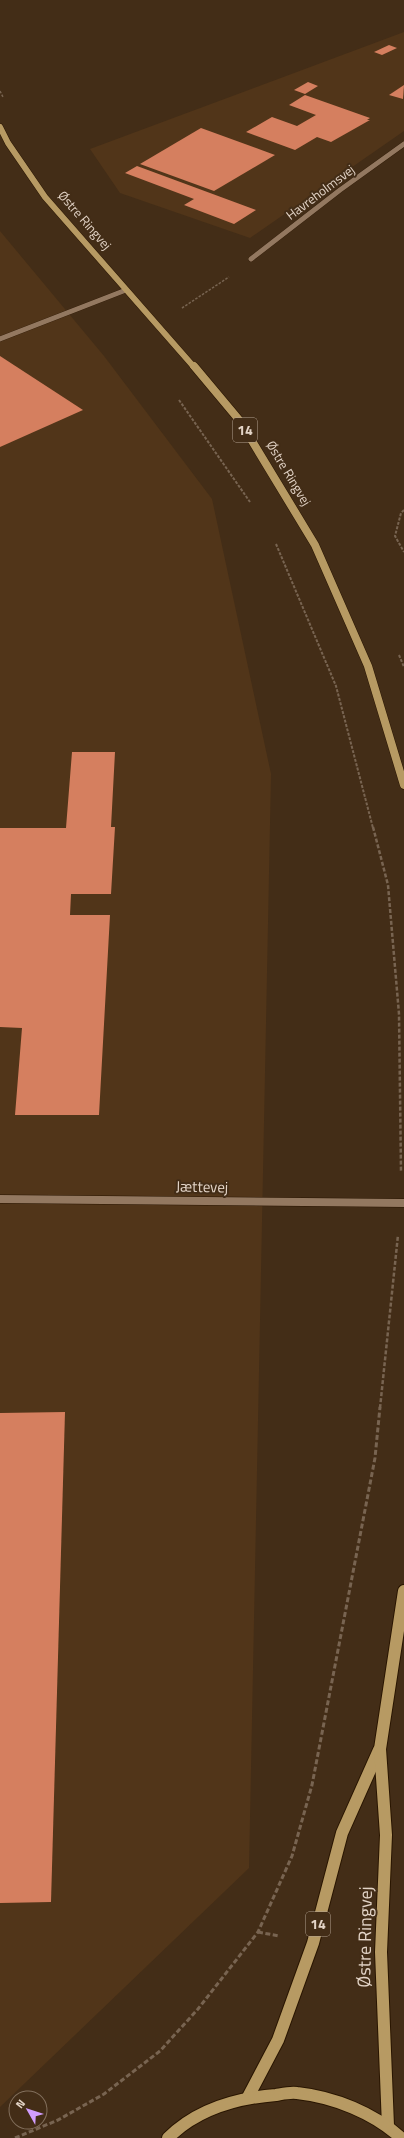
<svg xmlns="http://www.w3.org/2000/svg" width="404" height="2138" font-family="'Titillium Web',sans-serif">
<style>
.built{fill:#513519}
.building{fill:#d57f5f}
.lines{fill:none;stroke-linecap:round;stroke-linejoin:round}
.lane-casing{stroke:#291501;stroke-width:5.5}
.street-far1-casing{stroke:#291501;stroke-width:5.5}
.street-casing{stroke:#291501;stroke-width:9}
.primary-far2-casing{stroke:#291501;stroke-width:7}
.primary-far1-casing{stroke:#291501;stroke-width:9}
.primary-casing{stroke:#291501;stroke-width:14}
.path-far3{stroke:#786451;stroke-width:1.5;stroke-dasharray:2.5 1.5;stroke-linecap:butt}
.path-far2{stroke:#786451;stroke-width:2;stroke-dasharray:3 1.5;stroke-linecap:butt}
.path-far1{stroke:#786451;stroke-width:2.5;stroke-dasharray:4 2;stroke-linecap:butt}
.path{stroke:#786451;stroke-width:3;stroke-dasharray:5 2.5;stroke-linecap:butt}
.lane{stroke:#937860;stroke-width:5}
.street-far1{stroke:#937860;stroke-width:5}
.street{stroke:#937860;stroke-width:8}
.primary-far2{stroke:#b79a63;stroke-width:6}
.primary-far1{stroke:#b79a63;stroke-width:8}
.primary{stroke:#b79a63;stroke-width:12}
.labels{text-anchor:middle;stroke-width:4;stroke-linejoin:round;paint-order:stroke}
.far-street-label{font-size:13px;fill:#e3d4c7;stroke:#432d17}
.shield{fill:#432d17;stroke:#b3a292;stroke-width:1}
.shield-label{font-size:14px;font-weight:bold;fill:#e3d4c7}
.street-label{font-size:15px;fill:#e3d4c7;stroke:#432d17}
.near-street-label{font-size:18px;fill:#e3d4c7;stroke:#432d17}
</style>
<rect width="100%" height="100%" fill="#432d17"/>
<g class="built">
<polygon points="404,32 404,131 250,238 120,193 90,149"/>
<polygon points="0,231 104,356 212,499 271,774 249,1868 0,2107"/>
</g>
<g class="building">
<polygon points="389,45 397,48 382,55 374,52"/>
<polygon points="308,82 318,86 305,94 294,90"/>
<polygon points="404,85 403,99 389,95"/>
<polygon points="305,95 370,118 367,120 370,120 331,142 317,137 295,150 246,132 272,117 297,126 316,115 289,105"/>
<polygon points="201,128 275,155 214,191 140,164"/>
<polygon points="137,166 256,210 234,224 184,205 194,199 125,173"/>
<polygon points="0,356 83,410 0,447"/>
<polygon points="72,752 115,752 111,827 115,827 111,894 71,894 70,915 110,915 99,1115 15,1115 22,1028 0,1027 0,828 66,828"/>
<polygon points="65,1412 51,1902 0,1903 0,1413"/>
</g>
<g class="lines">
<g class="lane-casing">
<polyline id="lane" points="0,339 126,290"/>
</g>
<g class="street-far1-casing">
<polyline id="street-far1" points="251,259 340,190 404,144"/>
</g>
<g class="street-casing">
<polyline id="street" points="0,1199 404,1203"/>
</g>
<g class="primary-far2-casing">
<polyline id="primary-far2" points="0,127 8,143 45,197 194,367"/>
</g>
<g class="primary-far1-casing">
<polyline id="primary-far1" points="194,366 240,421 315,545 368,666 404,785"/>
</g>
<g class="primary-casing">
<g id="primary">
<polyline points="248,2097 278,2040 313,1943 342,1833 379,1750"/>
<polyline points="388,2126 381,1952 386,1835 380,1749 404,1591"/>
<path d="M168 2138C196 2110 237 2098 276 2095 282 2094 290 2092 297 2093 334 2097 374 2113 401 2138"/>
</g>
</g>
<g class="path-far3">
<polyline points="0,91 3,97"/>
<polyline points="182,308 229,277"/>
</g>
<g class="path-far2">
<polyline points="179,400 250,502"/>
<polyline points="404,510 401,513 395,536 404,552"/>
<polyline points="276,544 336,686 373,828"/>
<polyline points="399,655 404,667"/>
</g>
<g class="path-far1">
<polyline points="373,827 388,885 399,1014 401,1172"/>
<polyline points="380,1408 398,1235"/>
</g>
<g class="path">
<polyline points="258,1932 279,1936"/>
<polyline points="15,2138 58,2120 104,2094 160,2051 198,2009 258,1932 292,1856 312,1785 375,1458 380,1407"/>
</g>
<use href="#lane" class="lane"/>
<use href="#street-far1" class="street-far1"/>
<use href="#street" class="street"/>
<use href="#primary-far2" class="primary-far2"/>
<use href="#primary-far1" class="primary-far1"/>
<use href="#primary" class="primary"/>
</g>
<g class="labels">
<g class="far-street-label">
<text transform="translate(320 192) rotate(-37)" y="5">Havreholmsvej</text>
<text transform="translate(85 220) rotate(49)" y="5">Østre Ringvej</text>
<text transform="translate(289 473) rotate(59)" y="5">Østre Ringvej</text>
</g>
<g class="shield">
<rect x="233" y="418" width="24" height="24" rx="3"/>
<rect x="306" y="1912" width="24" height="24" rx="3"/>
</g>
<g class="shield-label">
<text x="245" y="435">14</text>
<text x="318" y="1929">14</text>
</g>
<g class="street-label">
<text transform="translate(202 1187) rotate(1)" y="5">Jættevej</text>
</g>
<g class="near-street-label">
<text transform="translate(365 1937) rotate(-89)" y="6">Østre Ringvej</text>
</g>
</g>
<g transform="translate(28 2110) rotate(309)"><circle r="19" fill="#432d17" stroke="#83705d"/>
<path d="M0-3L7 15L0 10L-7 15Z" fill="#d19dfe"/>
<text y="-6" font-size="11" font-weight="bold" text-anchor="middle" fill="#e3d4c7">N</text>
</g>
</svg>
